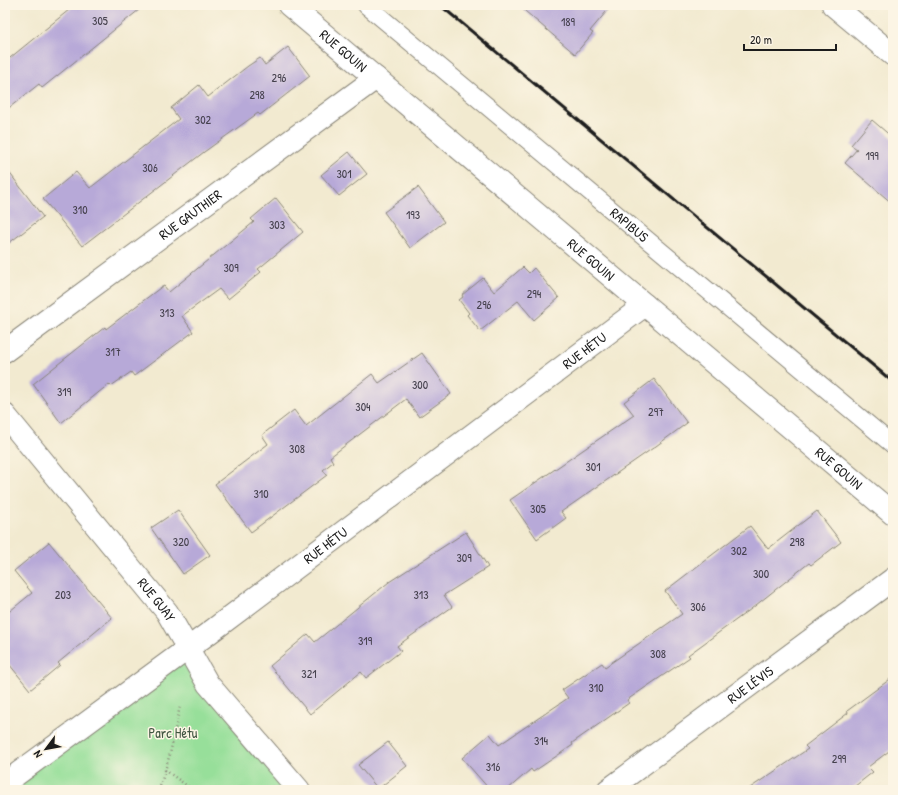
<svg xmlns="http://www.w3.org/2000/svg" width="898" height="795" font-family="'Patrick Hand',sans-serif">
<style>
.green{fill:#97df9a;stroke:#5a7e5b}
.building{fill:#b7a9d8}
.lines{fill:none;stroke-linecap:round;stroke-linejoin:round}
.service-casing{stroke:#878376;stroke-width:19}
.minor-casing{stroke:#878376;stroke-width:24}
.path{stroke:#878376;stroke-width:2.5;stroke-dasharray:1 3;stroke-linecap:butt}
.service{stroke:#fff;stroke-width:17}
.minor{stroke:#fff;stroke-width:22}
.rail{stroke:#1c1c1c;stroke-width:3}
.labels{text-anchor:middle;stroke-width:3;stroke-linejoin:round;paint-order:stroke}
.number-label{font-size:12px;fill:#433f4b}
.street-label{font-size:14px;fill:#1c1c1c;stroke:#fcf5e5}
.park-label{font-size:14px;fill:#415642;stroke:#fcf5e5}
</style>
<rect width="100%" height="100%" fill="#fcf5e5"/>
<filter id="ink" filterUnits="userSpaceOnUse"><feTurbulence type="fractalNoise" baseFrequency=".025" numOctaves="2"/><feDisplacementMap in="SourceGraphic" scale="8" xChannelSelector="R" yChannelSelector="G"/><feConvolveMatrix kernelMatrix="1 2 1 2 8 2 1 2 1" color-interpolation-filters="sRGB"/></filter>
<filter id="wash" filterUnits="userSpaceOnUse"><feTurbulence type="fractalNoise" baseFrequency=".012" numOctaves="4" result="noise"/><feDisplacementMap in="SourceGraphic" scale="16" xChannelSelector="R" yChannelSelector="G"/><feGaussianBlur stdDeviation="0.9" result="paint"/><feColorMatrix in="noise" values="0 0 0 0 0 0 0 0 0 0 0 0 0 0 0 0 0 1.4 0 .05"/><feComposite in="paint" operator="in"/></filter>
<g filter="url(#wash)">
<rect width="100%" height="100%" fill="#f2ead0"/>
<polygon class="green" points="189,649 299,790 5,790"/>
<g id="blocks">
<g class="building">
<polygon points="75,5 145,5 42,88 39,84 5,111 5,62"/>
<polygon points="518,5 612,5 590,31 593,33 575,54"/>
<polygon points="288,47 310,76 260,115 258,113 204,152 82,246 43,199 76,172 90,188 179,119 171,108 199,85 208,97 248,66 260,58 265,65"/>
<polygon points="872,120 893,138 893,204 845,163 857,149 851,145"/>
<polygon points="349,152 367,174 339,196 321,175"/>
<polygon points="5,167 43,217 5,246"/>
<polygon points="418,187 444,222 410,248 384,212"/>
<polygon points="276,198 303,232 263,265 258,269 261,272 228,299 219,289 182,316 193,332 134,376 131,372 111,386 109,384 61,423 33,384 105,327 106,329 160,288 164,286 169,292 254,222 251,219"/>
<polygon points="523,267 529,273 534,268 559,298 534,320 518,301 480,331 467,315 469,313 459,300 463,297 462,295 483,278 494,292"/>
<polygon points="422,353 451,394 419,417 406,399 330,457 333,462 323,470 327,475 251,532 215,484 268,444 262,435 294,410 306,426 372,374 379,383"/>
<polygon points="654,379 687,423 656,446 561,512 566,518 537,539 510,500 634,415 624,402"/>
<polygon points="178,510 210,555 183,574 151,528"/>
<polygon points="817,511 841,542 811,565 809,563 751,609 688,655 690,657 627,700 629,703 572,743 573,745 533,772 531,769 507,790 490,790 462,758 490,734 499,745 568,698 562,690 602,663 605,667 682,614 665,591 750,526 768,549"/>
<polygon points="466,532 488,567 444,595 452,607 397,646 401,651 366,678 361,672 310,714 270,666 308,634 315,642 389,582"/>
<polygon points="49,542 112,618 58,663 60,665 30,690 5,659 5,615 32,593 14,571"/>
<polygon points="893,677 893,748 868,767 873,772 850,790 747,790 808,749 805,746 848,713 847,711"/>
<polygon points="388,742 407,766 378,789 358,765"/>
</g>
</g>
</g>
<g filter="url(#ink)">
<use href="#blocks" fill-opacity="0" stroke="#878376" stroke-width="1"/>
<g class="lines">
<g class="service-casing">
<g id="service">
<path id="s1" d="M366 5 893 445"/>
</g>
</g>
<g class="minor-casing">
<g id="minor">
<path id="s2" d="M289 5 893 514"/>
<polyline points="833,5 893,55"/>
<path id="s3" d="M5 351 376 78"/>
<path id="s4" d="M5 415 167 612 208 684 299 790"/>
<path id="s5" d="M5 783 213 630 645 305"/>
<path id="s6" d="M608 790 893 579"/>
</g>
</g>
<g class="path">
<polyline points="165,770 193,790"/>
<polyline points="159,790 170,754 180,706"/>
</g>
<use href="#service" class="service"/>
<use href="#minor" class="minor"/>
<polyline class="rail" points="440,5 893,382"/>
</g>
</g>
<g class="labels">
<g class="number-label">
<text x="100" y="25">305</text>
<text x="568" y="26">189</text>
<text x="279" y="82">296</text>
<text x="257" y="99">298</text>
<text x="203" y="124">302</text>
<text x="872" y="160">199</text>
<text x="150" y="172">306</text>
<text x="344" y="178">301</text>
<text x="80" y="214">310</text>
<text x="413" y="219">193</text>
<text x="277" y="229">303</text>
<text x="231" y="272">309</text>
<text x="534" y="298">294</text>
<text x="484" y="309">296</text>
<text x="167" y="317">313</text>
<text x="113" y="356">317</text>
<text x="420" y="389">300</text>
<text x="64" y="396">319</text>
<text x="363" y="411">304</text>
<text x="656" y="416">297</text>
<text x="297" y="453">308</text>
<text x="593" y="471">301</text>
<text x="261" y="498">310</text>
<text x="538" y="513">305</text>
<text x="181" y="546">320</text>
<text x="797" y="546">298</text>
<text x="739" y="555">302</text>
<text x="464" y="562">309</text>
<text x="761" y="578">300</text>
<text x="63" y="599">203</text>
<text x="421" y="599">313</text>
<text x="698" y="611">306</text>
<text x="365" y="645">319</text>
<text x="658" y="658">308</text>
<text x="309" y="678">321</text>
<text x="596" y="692">310</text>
<text x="541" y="745">314</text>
<text x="839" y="763">299</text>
<text x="493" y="771">316</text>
</g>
<g class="street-label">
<text dy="5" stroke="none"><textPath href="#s2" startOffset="71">RUE GOUIN</textPath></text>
<text dy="5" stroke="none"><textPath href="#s3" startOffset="230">RUE GAUTHIER</textPath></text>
<text dy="5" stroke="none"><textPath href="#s1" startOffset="343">RAPIBUS</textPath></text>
<text dy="5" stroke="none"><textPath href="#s2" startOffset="395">RUE GOUIN</textPath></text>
<text dy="5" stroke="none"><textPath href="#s5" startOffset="723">RUE HÉTU</textPath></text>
<text dy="5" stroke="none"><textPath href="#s2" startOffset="719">RUE GOUIN</textPath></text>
<text dy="5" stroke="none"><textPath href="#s5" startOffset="399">RUE HÉTU</textPath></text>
<text dy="5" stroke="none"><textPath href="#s4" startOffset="239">RUE GUAY</textPath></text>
<text dy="5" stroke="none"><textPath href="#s6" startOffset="177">RUE LÉVIS</textPath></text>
</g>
<g class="park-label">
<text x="173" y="738">Parc Hétu</text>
</g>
</g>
<rect width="898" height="795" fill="none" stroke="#fcf5e5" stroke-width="20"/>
<g transform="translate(46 749) rotate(238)" stroke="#fcf5e5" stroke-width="3" paint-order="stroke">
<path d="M0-3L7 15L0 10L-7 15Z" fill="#1c1c1c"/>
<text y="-6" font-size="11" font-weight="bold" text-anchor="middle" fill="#1c1c1c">N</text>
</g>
<path d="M744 44v6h92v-6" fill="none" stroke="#1c1c1c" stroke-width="2"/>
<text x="750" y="44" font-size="12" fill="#1c1c1c" stroke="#fcf5e5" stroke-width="3" paint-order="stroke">20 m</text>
</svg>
